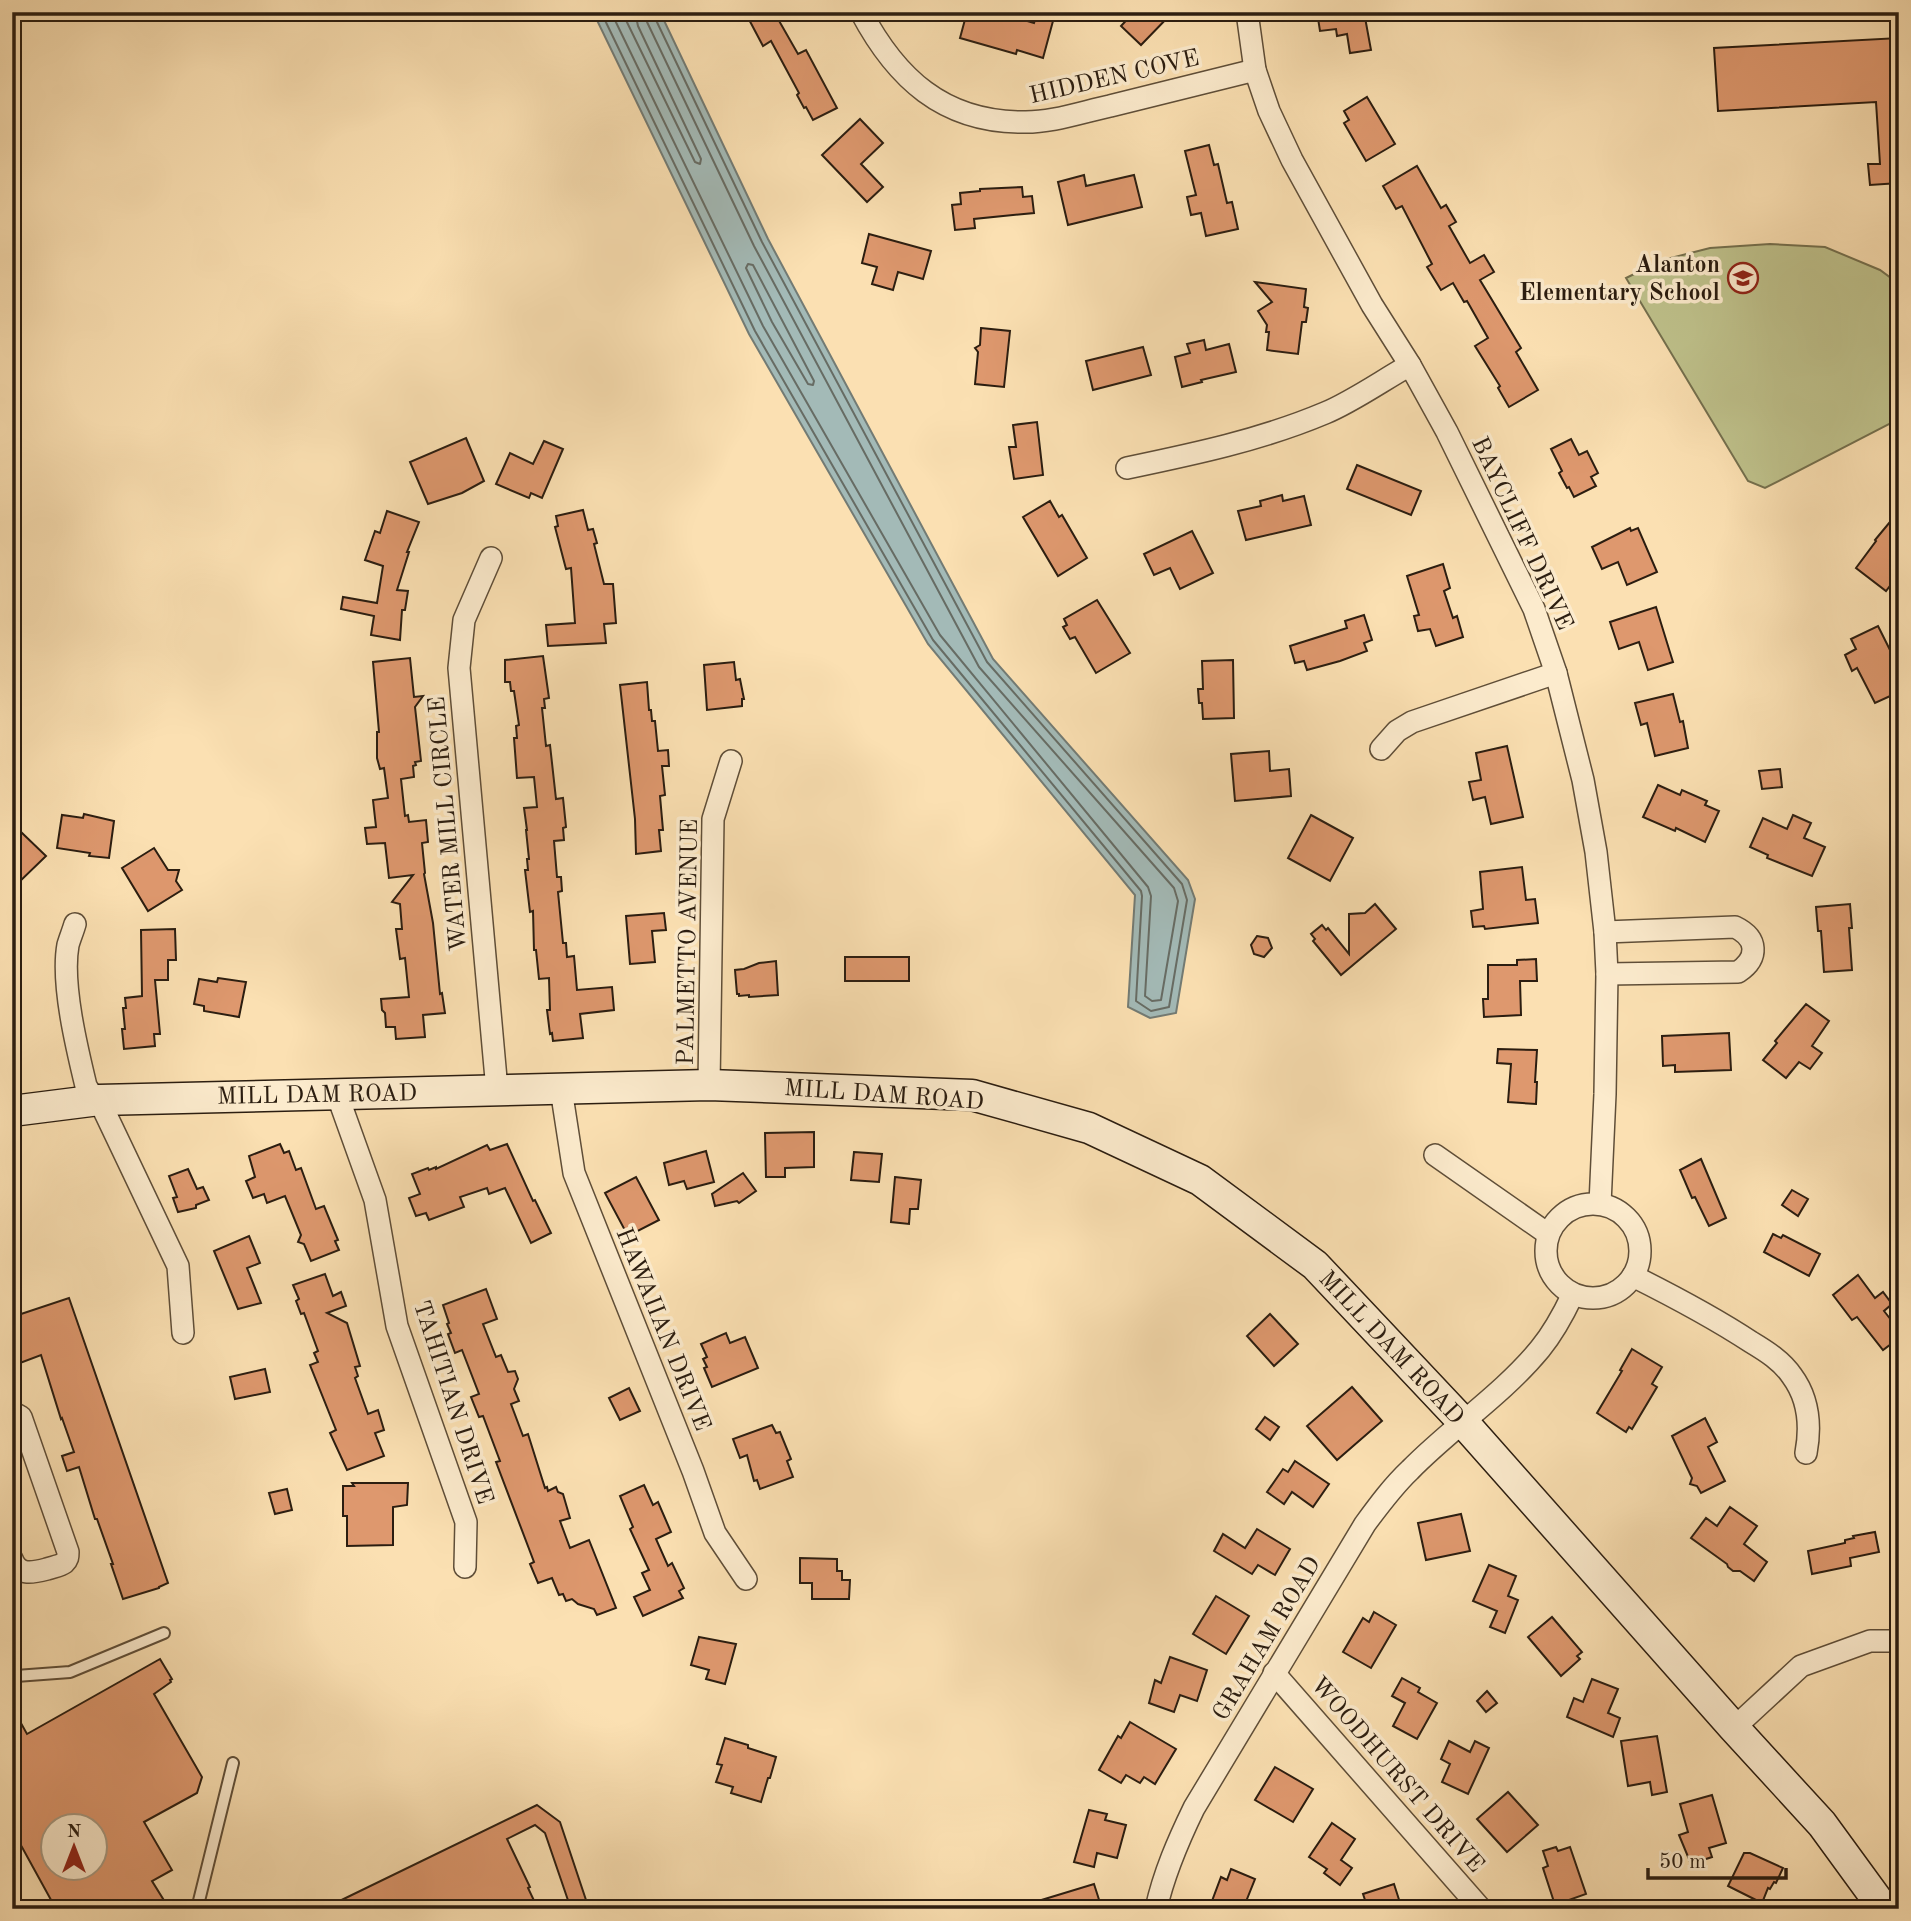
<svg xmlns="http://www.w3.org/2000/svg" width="1911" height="1921" font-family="'Old Standard TT',serif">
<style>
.green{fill:#bfc28c;stroke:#75704e;stroke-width:2}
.water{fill:#a3bab7;stroke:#737b74;stroke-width:2}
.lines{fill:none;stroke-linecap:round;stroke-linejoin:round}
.shore{stroke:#676c64;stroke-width:2}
.building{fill:#de986e;stroke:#2b1d10;stroke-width:2;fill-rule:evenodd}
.lane-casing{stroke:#5f4e38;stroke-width:14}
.street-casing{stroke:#5f4e38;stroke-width:24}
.secondary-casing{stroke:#2b1d10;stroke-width:33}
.lane{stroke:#fcebcd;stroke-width:10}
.street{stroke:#fcebcd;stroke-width:21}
.secondary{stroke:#fcebcd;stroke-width:30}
.labels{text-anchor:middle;stroke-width:7;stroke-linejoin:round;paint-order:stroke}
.street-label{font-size:24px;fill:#2b1d10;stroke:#fcebcd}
.poi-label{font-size:24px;font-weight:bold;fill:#2b1d10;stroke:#fcebcd;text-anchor:end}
</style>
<rect width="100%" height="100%" fill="#fbe0b2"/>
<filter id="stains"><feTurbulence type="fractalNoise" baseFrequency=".00286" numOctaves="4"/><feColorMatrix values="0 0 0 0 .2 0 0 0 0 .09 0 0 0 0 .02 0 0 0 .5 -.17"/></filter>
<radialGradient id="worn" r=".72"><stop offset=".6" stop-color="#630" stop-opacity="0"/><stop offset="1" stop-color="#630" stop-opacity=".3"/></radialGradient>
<polygon class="green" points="1770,244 1825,247 1880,270 1899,284 1899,419 1765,488 1748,481 1626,278 1663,260 1710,248"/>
<polygon class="water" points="593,12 660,12 768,239 993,659 1188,880 1195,899 1176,1013 1150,1018 1128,1007 1135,895 928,644 749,334"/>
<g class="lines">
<g class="shore">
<polyline points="601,12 755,331 933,640 1141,891 1142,896 1136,1001 1151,1011 1169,1007 1187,900 1182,884 987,662 762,242 655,18 655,12"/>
<polyline points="611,12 763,326 940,635 1148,887 1151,896 1145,996 1152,1001 1161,1000 1178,901 1174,888 979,667 754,246 647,22 646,12"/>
<polyline points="622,12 695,162 700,164 701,159 638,26 635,12"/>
<polygon points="748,264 753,265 814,381 813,385 808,384 772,322 746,268"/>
</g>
</g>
<g class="building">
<polygon points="745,12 774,12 798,54 806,50 837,108 813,120 806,107 804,108 797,95 799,93 771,41 763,46"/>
<polygon points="967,12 997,12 1034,23 1036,17 1053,21 1043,58 1017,50 1016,54 960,38"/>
<polygon points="1134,12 1173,12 1141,45 1121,26"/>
<polygon points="1317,12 1364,12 1371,50 1350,53 1347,34 1337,36 1336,29 1320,31"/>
<polygon points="1899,38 1899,183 1870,185 1868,164 1880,164 1876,102 1718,111 1714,48"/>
<polygon points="1367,97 1395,144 1366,161 1344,123 1349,120 1344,111"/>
<polygon points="860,119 883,143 861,164 883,187 867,202 822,155"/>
<polygon points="1209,145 1214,165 1218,164 1227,203 1232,202 1238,229 1206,236 1201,213 1191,215 1187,197 1196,195 1185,151"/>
<polygon points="1417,166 1441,208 1446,205 1456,222 1449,226 1470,263 1484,255 1494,272 1480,280 1521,348 1516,352 1538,390 1509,407 1498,388 1500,386 1475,346 1488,338 1467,301 1464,302 1453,283 1441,290 1427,267 1432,264 1402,206 1396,209 1383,186"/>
<polygon points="1084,175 1086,186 1134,175 1142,207 1068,225 1058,182"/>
<polygon points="1022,187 1023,197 1032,196 1034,213 974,219 975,228 955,230 952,205 961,204 960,193 980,191 980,189"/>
<polygon points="869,234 931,251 923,279 898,272 893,290 872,284 877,267 862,263"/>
<polygon points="1255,282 1306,289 1304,307 1308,308 1306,322 1302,322 1298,354 1267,350 1269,332 1266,332 1267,325 1258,311 1272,302"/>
<polygon points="981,328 1010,331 1004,387 975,384 978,352 975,348 980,345"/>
<polygon points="1204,340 1206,350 1229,344 1236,372 1201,380 1202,382 1182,387 1175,357 1190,353 1187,344"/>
<polygon points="1143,347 1151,375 1093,390 1086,361"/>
<polygon points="1037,422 1043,475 1014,479 1009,447 1016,447 1013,425"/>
<polygon points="466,438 484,481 462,493 428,504 410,462"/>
<polygon points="1571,439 1579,455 1587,451 1598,473 1591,477 1596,486 1574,497 1569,487 1567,488 1559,473 1562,471 1551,449"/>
<polygon points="544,441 563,449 542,498 531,493 529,498 496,484 510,453 533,464"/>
<polygon points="1357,465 1421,491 1411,515 1347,489"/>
<polygon points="1282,495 1283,501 1304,496 1311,525 1246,540 1238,511 1261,506 1260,501"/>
<polygon points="1050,501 1059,517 1062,515 1087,558 1058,576 1023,517"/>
<polygon points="583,510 588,530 593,529 597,543 594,544 604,584 613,584 616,623 604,624 606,643 548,646 546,625 575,623 571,568 566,569 555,527 558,526 556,516"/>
<polygon points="387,511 419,522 407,552 409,552 397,590 408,591 405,610 402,610 400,640 371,635 374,616 341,609 343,597 377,603 383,566 365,560 375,531 380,533"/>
<polygon points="1899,511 1899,574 1886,591 1856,568 1876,541 1875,540"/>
<polygon points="1630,528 1631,531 1638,528 1657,572 1627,585 1618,562 1602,569 1592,547"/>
<polygon points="1192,531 1213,573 1180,589 1170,568 1154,575 1144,554"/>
<polygon points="1443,564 1450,588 1444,591 1453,618 1457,616 1463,637 1436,646 1430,629 1418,631 1414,616 1419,615 1407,576"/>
<polygon points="1097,600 1130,653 1096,673 1075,637 1070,639 1063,627 1067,625 1064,619"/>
<polygon points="1656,607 1673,662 1648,670 1639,642 1619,649 1610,622"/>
<polygon points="1364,615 1372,640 1364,643 1367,651 1340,661 1307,670 1304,661 1295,663 1290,646 1347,628 1345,621"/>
<polygon points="1878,626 1899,668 1899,692 1875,703 1857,668 1852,671 1845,655 1856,649 1851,639"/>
<polygon points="543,656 549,698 544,699 545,708 542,708 546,746 550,745 556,799 563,798 566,827 563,828 564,840 554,841 557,877 561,877 562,891 558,892 563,943 566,943 567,957 574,956 577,990 612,987 614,1010 580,1014 583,1038 553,1041 552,1033 550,1034 547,1010 550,1010 549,978 539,979 536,950 534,950 533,911 530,912 525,870 528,870 527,859 529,859 526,830 527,830 524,808 537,807 534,777 517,778 514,738 517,738 516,726 519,725 514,691 511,691 510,682 505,682 505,660"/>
<polygon points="410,658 414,697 423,696 415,707 421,761 415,762 416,765 413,766 414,777 401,779 405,816 408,815 409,822 426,820 428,842 422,843 425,873 424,874 433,923 440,994 442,993 445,1013 423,1015 425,1037 396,1039 395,1027 386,1027 385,1013 382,1010 381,999 409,997 405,958 400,959 396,929 402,929 400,904 392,902 413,875 389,878 385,843 367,844 365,828 376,827 373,800 388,798 384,768 380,769 377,758 377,732 379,732 373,662"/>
<polygon points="1233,660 1234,718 1203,719 1202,703 1199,703 1198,689 1203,689 1202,661"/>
<polygon points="734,662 736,680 740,679 744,699 742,699 742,706 707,710 704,665"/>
<polygon points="647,682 649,710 651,710 652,721 655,721 658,751 668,750 669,766 662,766 665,795 660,796 663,830 659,830 661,851 636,854 635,819 620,685"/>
<polygon points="1673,694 1680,722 1683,721 1688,748 1655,756 1647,723 1641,725 1635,703"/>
<polygon points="1507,746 1523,817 1491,824 1485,797 1473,800 1469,782 1481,780 1476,753"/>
<polygon points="1269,751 1270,771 1289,769 1291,796 1235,801 1231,754"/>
<polygon points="1780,769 1782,787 1762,789 1759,771"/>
<polygon points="1658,785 1680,795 1682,790 1707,801 1705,805 1719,811 1705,842 1676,828 1675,831 1643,817"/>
<polygon points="84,814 114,821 109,858 89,856 90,853 57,848 62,815 83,818"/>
<polygon points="1311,815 1353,838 1330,881 1288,858"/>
<polygon points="1793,815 1811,823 1804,838 1825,847 1812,876 1767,858 1768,855 1750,847 1763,818 1787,829"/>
<polygon points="20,831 46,856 12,889 12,839"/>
<polygon points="154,848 168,870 179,870 176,881 182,890 148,911 122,868"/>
<polygon points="1522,867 1526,900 1535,899 1538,923 1485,929 1484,926 1473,927 1471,911 1483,909 1480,872"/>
<polygon points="1375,904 1396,929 1341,975 1313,941 1315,939 1311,934 1322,925 1326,930 1328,928 1349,954 1349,914 1365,913"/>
<polygon points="1850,904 1852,928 1849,928 1852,970 1824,972 1821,931 1818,931 1816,907"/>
<polygon points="664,913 666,930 652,931 655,962 630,964 626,916"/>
<polygon points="175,929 176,960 168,960 168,980 155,980 160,1034 154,1034 155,1046 124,1049 122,1029 125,1029 123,1008 126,1008 125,998 142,996 141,930"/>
<polygon points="1257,936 1268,938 1272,948 1264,957 1254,954 1251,945"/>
<rect x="845" y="957" width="64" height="24"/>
<polygon points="1536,959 1537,981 1520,981 1521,1015 1484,1017 1483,999 1488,999 1488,965 1517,965 1517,960"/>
<polygon points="776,961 778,995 749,997 749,995 739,996 739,994 737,994 735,970 744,969 759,963"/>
<polygon points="218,978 246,982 239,1017 204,1011 204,1006 194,1004 199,979 217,982"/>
<polygon points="1806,1004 1829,1021 1812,1046 1822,1053 1810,1069 1799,1062 1786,1078 1763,1060 1777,1043 1775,1041"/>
<polygon points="1729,1033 1731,1070 1675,1072 1675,1065 1663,1066 1662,1036"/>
<polygon points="1498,1049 1537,1050 1535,1082 1537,1082 1536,1104 1508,1102 1511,1064 1497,1063"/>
<polygon points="814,1132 814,1167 785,1168 785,1177 766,1177 765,1133"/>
<polygon points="280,1144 284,1153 289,1151 296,1170 301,1168 316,1209 324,1206 338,1240 335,1241 339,1250 311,1261 304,1244 298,1242 301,1235 285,1196 267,1203 264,1194 253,1198 246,1181 255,1177 249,1156"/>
<polygon points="507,1144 533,1201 535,1200 551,1233 531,1243 505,1188 489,1194 487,1188 460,1197 464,1207 429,1220 426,1213 416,1216 409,1198 420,1194 412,1174 428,1168 429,1170 436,1167 436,1169 487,1145 490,1150"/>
<polygon points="706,1151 714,1182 687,1189 684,1181 669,1185 664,1163"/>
<polygon points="854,1152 882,1154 879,1182 851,1180"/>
<polygon points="1701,1159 1726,1218 1709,1226 1695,1197 1692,1198 1680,1170"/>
<polygon points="188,1169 197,1189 203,1187 209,1200 196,1205 196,1208 178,1212 173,1198 177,1197 169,1176"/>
<polygon points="743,1173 756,1191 739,1203 737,1201 715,1206 712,1194"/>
<polygon points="636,1177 659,1220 628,1236 605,1193"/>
<polygon points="895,1177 921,1180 918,1209 910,1209 909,1224 891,1222"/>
<polygon points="1792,1190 1808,1199 1798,1216 1782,1205"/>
<polygon points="1773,1234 1781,1238 1783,1235 1820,1254 1809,1276 1764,1252"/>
<polygon points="249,1236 260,1263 247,1268 261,1303 238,1309 214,1251"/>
<polygon points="325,1274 333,1296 341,1292 346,1306 327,1313 347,1323 360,1366 355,1367 358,1376 355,1378 368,1414 378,1410 384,1430 375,1433 384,1456 347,1470 330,1433 336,1430 310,1365 318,1362 314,1353 318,1351 304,1313 301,1314 296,1301 299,1299 293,1285"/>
<polygon points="1858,1275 1875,1298 1883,1292 1892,1304 1884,1311 1899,1330 1899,1338 1883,1350 1857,1317 1852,1320 1833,1295"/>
<polygon points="486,1289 497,1319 483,1324 496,1357 501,1355 508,1372 515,1371 518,1379 514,1389 519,1401 511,1404 523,1436 528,1434 545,1488 547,1487 548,1491 556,1487 558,1492 563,1494 570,1518 560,1521 570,1548 589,1540 616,1608 597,1615 594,1609 578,1604 572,1599 566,1601 563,1594 559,1595 552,1578 538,1583 530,1564 534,1562 496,1462 500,1461 483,1416 479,1417 471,1397 479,1394 462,1350 455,1353 448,1334 451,1333 447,1324 449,1323 443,1305"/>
<polygon points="69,1298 168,1583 159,1587 159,1588 123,1599 111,1564 113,1564 97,1519 95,1519 79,1467 67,1471 62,1456 74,1452 62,1418 61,1419 41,1355 12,1366 12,1317"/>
<polygon points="1270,1314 1298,1344 1274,1366 1247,1336"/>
<polygon points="726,1333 730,1343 745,1337 758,1368 712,1387 704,1368 707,1367 703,1359 707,1357 701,1344"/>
<polygon points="1632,1349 1662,1367 1652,1384 1657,1387 1632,1429 1629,1427 1626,1432 1597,1413 1622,1371 1620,1370"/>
<polygon points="265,1369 270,1392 235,1399 230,1377"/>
<polygon points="1352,1387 1382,1421 1337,1460 1307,1426"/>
<polygon points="629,1388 640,1411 620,1420 609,1398"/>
<polygon points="1265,1417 1279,1427 1270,1440 1256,1429"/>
<polygon points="1705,1418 1717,1442 1708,1447 1725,1481 1701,1493 1697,1486 1690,1484 1692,1478 1672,1436"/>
<polygon points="772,1425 776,1433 780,1432 791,1459 787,1461 793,1477 760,1489 757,1480 754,1481 747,1455 740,1458 733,1439"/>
<polygon points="1295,1461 1329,1484 1313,1507 1292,1492 1284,1504 1267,1492 1283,1469 1288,1472"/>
<polygon points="352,1483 408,1483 407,1505 393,1507 393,1545 347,1546 347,1516 343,1516 343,1486 354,1486"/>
<polygon points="644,1485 653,1505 658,1502 671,1532 656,1539 668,1566 672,1563 684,1588 679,1591 683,1598 643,1616 634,1597 650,1590 642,1573 649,1570 630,1529 633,1527 620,1496"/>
<polygon points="287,1489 292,1510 275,1514 269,1493"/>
<polygon points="1730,1507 1757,1526 1744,1544 1767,1562 1754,1581 1740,1571 1733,1571 1728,1567 1727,1564 1691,1538 1706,1518 1717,1526"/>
<polygon points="1461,1514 1470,1551 1426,1560 1418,1523"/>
<polygon points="1257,1529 1290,1549 1275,1575 1258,1565 1252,1574 1214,1551 1223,1534 1245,1548"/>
<polygon points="1875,1532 1879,1552 1850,1558 1851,1566 1812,1574 1808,1551 1845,1543 1845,1540 1854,1538 1853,1536"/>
<polygon points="800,1558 837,1559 837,1571 842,1571 842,1580 850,1580 849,1599 812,1599 812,1583 800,1583"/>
<polygon points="1489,1565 1516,1576 1508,1596 1518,1600 1505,1633 1490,1627 1497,1611 1473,1601"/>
<polygon points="1216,1596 1249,1616 1226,1654 1193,1634"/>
<polygon points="1374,1612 1396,1625 1371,1668 1343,1652 1363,1618 1369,1622"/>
<polygon points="1552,1617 1582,1652 1577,1656 1580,1659 1561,1676 1528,1637"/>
<polygon points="699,1637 736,1644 725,1684 706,1679 709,1670 691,1665"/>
<polygon points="1170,1657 1207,1670 1197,1701 1180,1695 1174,1712 1149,1703 1155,1680 1161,1683"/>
<path d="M160 1659 172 1679 170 1680 171 1682 154 1694 202 1777 197 1793 144 1822 172 1870 152 1881 165 1902 154 1909H56L12 1829V1707L27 1734ZM52 1826H94V1868H52Z"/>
<polygon points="1402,1678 1420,1688 1418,1692 1437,1703 1417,1739 1393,1726 1405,1703 1392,1696"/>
<polygon points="1592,1679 1618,1689 1608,1713 1620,1718 1613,1737 1567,1717 1574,1698 1583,1702"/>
<polygon points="1487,1691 1497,1703 1486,1712 1477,1701"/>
<polygon points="1130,1722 1176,1749 1155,1784 1144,1777 1140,1783 1126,1775 1121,1783 1099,1770 1118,1736 1121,1738"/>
<polygon points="1657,1736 1667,1792 1652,1795 1650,1782 1628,1786 1621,1741"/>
<polygon points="725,1738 748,1745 748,1748 776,1757 770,1778 768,1778 761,1802 731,1793 733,1787 716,1782 722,1765 717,1764"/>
<polygon points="1449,1741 1470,1752 1475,1741 1489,1748 1468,1794 1442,1782 1450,1764 1441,1759"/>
<polygon points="1275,1767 1313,1789 1293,1822 1255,1800"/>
<polygon points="1508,1792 1538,1825 1507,1852 1477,1819"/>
<polygon points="1712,1795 1726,1843 1709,1848 1712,1857 1691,1864 1679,1835 1688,1832 1680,1804"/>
<polygon points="537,1805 560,1822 589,1909 571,1909 545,1833 535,1825 507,1839 530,1887 528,1888 538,1909 323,1909"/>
<polygon points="1089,1810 1107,1814 1105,1820 1126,1825 1117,1858 1097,1853 1094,1867 1074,1862"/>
<polygon points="1332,1823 1355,1839 1341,1860 1352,1868 1340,1885 1324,1873 1327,1869 1309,1857"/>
<polygon points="1556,1847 1558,1851 1570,1847 1586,1894 1555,1905 1543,1868 1548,1866 1543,1851"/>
<polygon points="1744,1853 1750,1853 1783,1868 1776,1883 1774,1882 1770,1889 1768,1888 1762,1903 1728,1886"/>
<polygon points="1231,1869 1255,1879 1243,1909 1209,1909 1221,1877 1227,1880"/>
<polygon points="1094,1884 1102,1909 1026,1909 1025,1905"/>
<polygon points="1394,1884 1402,1909 1368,1909 1363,1894"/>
</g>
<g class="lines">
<g class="lane-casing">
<g id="lane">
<polyline points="12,1673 16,1676 70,1672 164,1633"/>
<polyline points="197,1909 233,1763"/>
</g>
</g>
<g class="street-casing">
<g id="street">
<path d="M861 12C896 78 943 122 1022 122 1051 123 1082 112 1110 106 1159 94 1207 82 1255 70"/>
<polyline points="1247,12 1255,70 1269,111 1292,160 1372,305 1410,365 1447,432 1534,609 1556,673 1583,780 1596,852 1605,932 1607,974 1605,1094 1600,1204"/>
<path d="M1127 468C1194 454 1261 440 1325 413 1352 402 1383 380 1410 365"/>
<polyline points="491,558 464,620 459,668 497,1090"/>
<polyline points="1381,749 1397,731 1412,722 1556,673"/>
<path d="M75 924C73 931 70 938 68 945 61 983 77 1049 86 1086L91 1094 99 1100 178 1266 183 1333"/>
<path d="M1605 932 1735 927C1758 938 1759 958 1738 972L1607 974"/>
<polyline points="709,1085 713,819 731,761"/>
<polyline points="561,1089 574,1173 693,1471 715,1533 746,1579"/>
<polyline points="337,1094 375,1200 397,1326 466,1522 465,1567"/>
<polyline points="1435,1155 1548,1234"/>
<circle cx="1593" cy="1251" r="47"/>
<path d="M1633 1276C1673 1296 1713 1317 1751 1342 1766 1351 1782 1361 1792 1376 1809 1399 1811 1426 1806 1453"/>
<path d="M12 1412 21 1417 68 1552C68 1557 68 1559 64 1563 60 1566 52 1567 47 1569 32 1573 18 1576 12 1559"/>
<polyline points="1274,1673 1481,1909"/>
<polyline points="1734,1728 1801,1666 1870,1641 1899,1641"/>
<path d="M1156 1909C1164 1873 1178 1841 1194 1808L1365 1524C1379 1505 1393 1486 1410 1470 1451 1428 1502 1395 1540 1349 1554 1332 1564 1313 1573 1294"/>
</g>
</g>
<g class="secondary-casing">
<polyline id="secondary" points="12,1111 99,1100 709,1085 972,1095 1089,1128 1200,1180 1315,1265 1463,1422 1734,1728 1822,1824 1884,1909"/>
</g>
<use href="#lane" class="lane"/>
<use href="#street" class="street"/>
<use href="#secondary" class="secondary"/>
</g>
<defs>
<g id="school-ring" transform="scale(1.575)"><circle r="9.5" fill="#fcebcd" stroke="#8f2418" stroke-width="1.5"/><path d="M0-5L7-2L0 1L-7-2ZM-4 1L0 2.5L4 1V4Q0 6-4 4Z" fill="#8f2418"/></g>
</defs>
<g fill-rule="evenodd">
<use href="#school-ring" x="1743" y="278"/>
</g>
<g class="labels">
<g class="street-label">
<text transform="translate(1114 76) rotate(-13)" y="8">HIDDEN COVE</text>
<text transform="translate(1523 533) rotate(65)" y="8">BAYCLIFF DRIVE</text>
<text transform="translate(447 824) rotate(-95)" y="8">WATER MILL CIRCLE</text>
<text transform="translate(687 942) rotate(-89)" y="8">PALMETTO AVENUE</text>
<text transform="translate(317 1094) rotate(-1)" y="8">MILL DAM ROAD</text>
<text transform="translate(884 1094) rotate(4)" y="8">MILL DAM ROAD</text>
<text transform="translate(664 1329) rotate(68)" y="8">HAWAIIAN DRIVE</text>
<text transform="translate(1392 1347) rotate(47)" y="8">MILL DAM ROAD</text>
<text transform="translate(454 1402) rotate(72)" y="8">TAHITIAN DRIVE</text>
<text transform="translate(1266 1638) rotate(-59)" y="8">GRAHAM ROAD</text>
<text transform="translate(1398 1774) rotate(49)" y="8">WOODHURST DRIVE</text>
</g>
<g class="poi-label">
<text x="1720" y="272">Alanton<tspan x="1720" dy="28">Elementary School</tspan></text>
</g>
</g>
<rect width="1911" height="1921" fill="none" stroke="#fbe0b2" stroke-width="42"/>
<rect x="14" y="14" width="1883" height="1893" fill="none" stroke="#2b1d10" stroke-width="3.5"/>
<rect x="21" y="21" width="1869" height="1879" fill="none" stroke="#2b1d10" stroke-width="2"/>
<g transform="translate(74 1847)"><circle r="33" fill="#fcebcd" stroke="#a89981" stroke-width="2"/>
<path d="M0-5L12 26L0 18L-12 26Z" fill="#8f2418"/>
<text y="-10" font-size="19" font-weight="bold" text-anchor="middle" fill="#2b1d10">N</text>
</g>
<path d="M1648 1868v10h138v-10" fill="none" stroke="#2b1d10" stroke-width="3.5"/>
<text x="1659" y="1868" font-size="21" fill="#2b1d10" stroke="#fcebcd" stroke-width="5" paint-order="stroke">50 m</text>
<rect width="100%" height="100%" filter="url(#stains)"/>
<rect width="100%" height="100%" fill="url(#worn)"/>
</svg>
